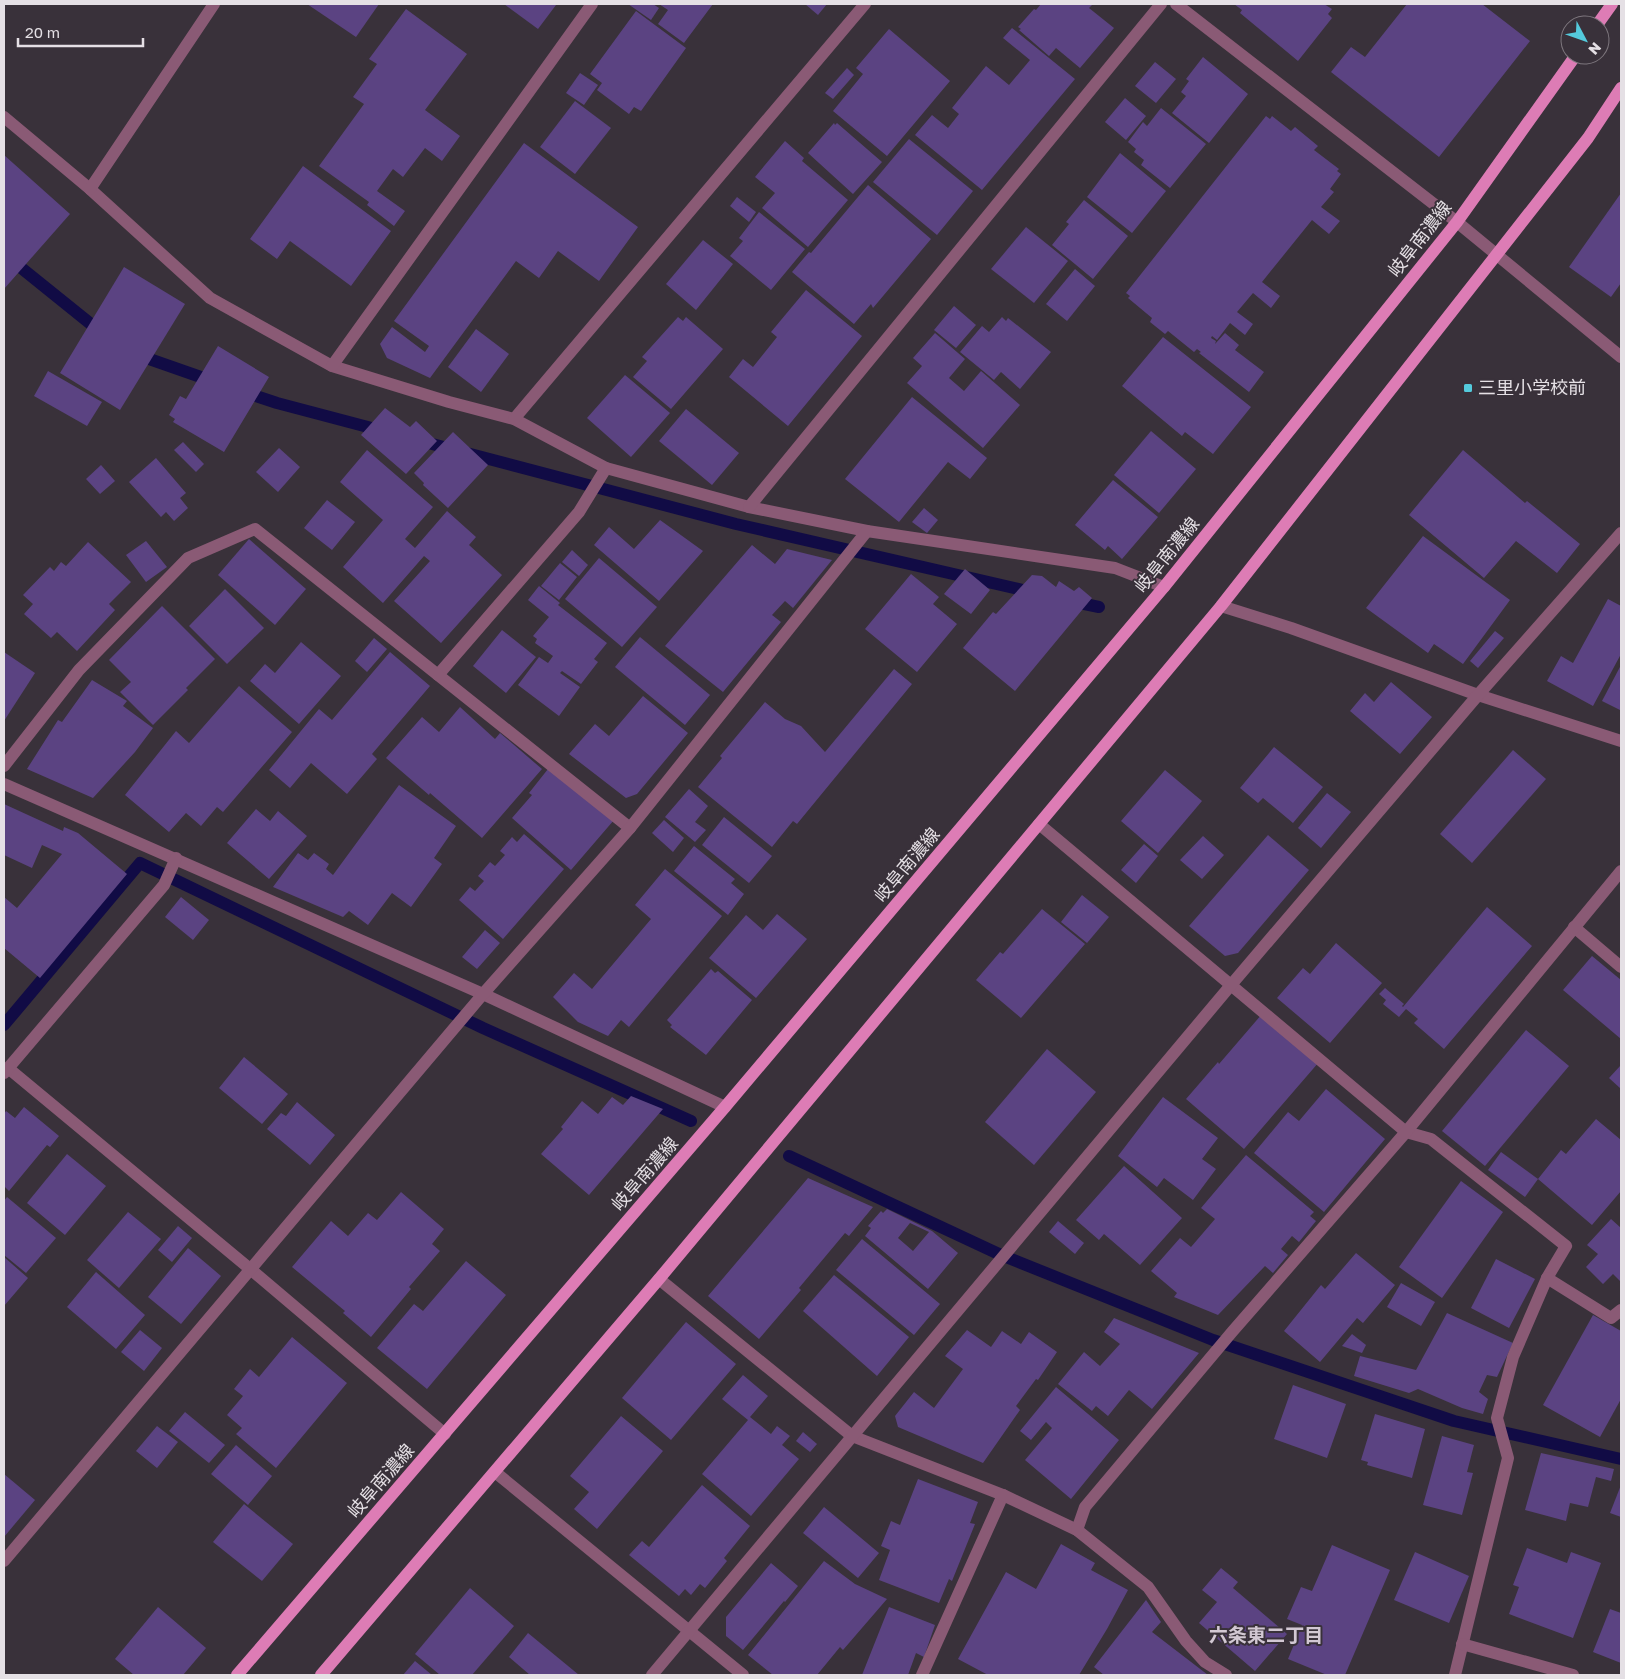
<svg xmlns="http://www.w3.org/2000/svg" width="1625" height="1679" font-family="'Golos Text','Noto Sans JP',sans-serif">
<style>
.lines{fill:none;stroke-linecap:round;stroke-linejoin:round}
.stream{stroke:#110b45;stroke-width:12}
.building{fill:#5b4382;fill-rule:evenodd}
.lane{stroke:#8a5a75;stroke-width:12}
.street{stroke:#8a5a75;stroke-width:12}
.primary{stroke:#dd7cb5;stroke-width:12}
.poi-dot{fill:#54cadc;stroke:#39313a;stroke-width:2}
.labels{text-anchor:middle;stroke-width:4;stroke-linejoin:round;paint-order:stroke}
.street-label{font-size:18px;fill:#e5e0e5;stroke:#39313a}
.poi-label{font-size:18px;fill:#e5e0e5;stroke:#39313a;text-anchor:start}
.neighbourhood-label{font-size:19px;font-weight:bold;fill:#d2c8d3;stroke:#39313a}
</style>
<rect width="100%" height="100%" fill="#39313a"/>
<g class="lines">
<g class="stream">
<polyline points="4,254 102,333"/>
<polyline points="135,354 215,382"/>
<polyline points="241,391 277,403 383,431"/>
<polyline points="417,440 736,524 1036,593"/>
<polyline points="1070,601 1099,607"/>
<polyline points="4,1025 140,863 483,1028 691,1121"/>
<polyline points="789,1156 1001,1255 1213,1340 1454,1421 1621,1459"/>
</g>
</g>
<g class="building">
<polygon points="307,4 379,4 356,37"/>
<polygon points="504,4 555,4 556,5 538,29"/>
<polygon points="628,4 653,4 659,8 651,20"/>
<polygon points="659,4 713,4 684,43 658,24 668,10"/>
<polygon points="805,4 827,4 818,15"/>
<polygon points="1041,4 1093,4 1089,8 1114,28 1080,68 1056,48 1049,56 1019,30 1021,29 1018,27 1034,9 1036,10"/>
<polygon points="1234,4 1324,4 1332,9 1328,14 1332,18 1298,61 1240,13 1242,10"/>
<polygon points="1407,4 1482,4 1530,41 1439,157 1331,72 1351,47 1365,57"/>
<polygon points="406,9 467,54 425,110 460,136 442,161 425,148 403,177 393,169 377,191 405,211 394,226 367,205 369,202 319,166 364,104 353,97 377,64 369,59"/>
<polygon points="636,11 686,48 641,111 634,107 629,114 597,90 602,83 590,74"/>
<polygon points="1012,28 1075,79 982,190 915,135 932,115 948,128 959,114 952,108 986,66 1009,85 1030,60 1003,38"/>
<polygon points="889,29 950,81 887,156 833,111 863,74 856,68"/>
<polygon points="1203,57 1248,94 1209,143 1172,113 1186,96 1181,92 1189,81 1186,79"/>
<polygon points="1155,62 1176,79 1156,103 1135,86"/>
<polygon points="847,68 854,75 833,99 825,93"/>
<polygon points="580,73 598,85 584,105 566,93"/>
<polygon points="1125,98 1146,116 1126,140 1105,122"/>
<polygon points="575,101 611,128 575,174 540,147"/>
<polygon points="1161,108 1206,144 1170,188 1141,165 1144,160 1134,152 1136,149 1128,142 1143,122 1147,126"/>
<polygon points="1266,116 1270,119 1272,116 1291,131 1295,127 1318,146 1314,150 1339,169 1337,171 1341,174 1330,189 1334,192 1321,207 1340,221 1329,234 1312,220 1262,282 1280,296 1271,308 1253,293 1237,312 1253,324 1245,335 1230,323 1217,340 1212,336 1211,338 1216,341 1215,344 1225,333 1239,345 1235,350 1264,372 1249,392 1199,353 1201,352 1197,349 1194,352 1168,331 1165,334 1150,322 1152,318 1128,298 1130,296 1126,293"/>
<polygon points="834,123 835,125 837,123 882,162 853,194 808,153"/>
<polygon points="909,139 973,191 937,235 873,182"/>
<polygon points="785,141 804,158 802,161 848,200 808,247 762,208 775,193 755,177"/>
<polygon points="524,143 638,227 599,281 558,251 539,278 516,261 430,378 387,358 380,344 392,327 425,352 429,346 394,321"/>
<polygon points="1120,153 1166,191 1132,233 1087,197"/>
<polygon points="4,155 70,214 4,289"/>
<polygon points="303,166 391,231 351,286 290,241 277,259 250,239"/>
<polygon points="868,185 931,239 873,308 871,304 854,324 792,272 809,252 811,253"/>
<polygon points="1621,193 1621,283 1611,297 1569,267"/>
<polygon points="737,197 756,212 749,222 730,206"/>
<polygon points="1084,200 1128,236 1093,279 1052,245 1069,224 1066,222"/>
<polygon points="759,212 805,249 771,290 730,256 743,241 739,238"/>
<polygon points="1026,227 1068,261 1034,303 991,269"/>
<polygon points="703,240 733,264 696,310 666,284"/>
<polygon points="124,267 185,304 120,410 60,373"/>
<polygon points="1075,269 1095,286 1067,321 1046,304"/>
<polygon points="806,290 862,336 788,426 729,377 743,359 753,367 777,337 771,332"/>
<polygon points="954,306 976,325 956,348 934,330"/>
<polygon points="678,317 683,321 686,317 723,349 671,409 633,377 647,361 642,357"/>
<polygon points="1002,317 1006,321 1008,318 1051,352 1020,389 1001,372 994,380 960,352 982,326 989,332"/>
<polygon points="476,329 509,354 481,392 448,367"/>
<polygon points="935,333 965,359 949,378 964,391 981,371 1020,405 983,448 907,383 922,366 913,358"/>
<polygon points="1163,337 1251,407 1213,454 1185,432 1182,436 1122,386"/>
<polygon points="218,346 269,377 224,452 173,422 175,419 169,415 180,396 186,399"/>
<polygon points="48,371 102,402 87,426 34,396"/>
<polygon points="625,375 670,413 631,457 587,418"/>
<polygon points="912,397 987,458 970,479 948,462 899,522 845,479"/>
<polygon points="385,408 410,427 416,421 437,441 406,474 361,435"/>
<polygon points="686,409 739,453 712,485 659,441"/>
<polygon points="1151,431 1196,469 1159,513 1114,475"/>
<polygon points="453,432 488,465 448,508 423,485 424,483 414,473"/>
<polygon points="183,442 204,464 196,472 174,450"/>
<polygon points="279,448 300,467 278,492 256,472"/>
<polygon points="367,450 433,507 405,539 415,548 447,511 476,537 469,545 502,575 441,643 394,601 430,561 424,556 383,603 343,567 383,520 340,482"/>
<polygon points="1463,450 1525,503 1527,501 1580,544 1557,573 1516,541 1484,578 1409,515"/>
<polygon points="156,458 186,493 180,498 188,508 174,521 166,512 161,517 129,482"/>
<polygon points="101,465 115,481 100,494 86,479"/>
<polygon points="1113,480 1158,517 1122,559 1108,546 1105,550 1075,525"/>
<polygon points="327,500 355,522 332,550 304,528"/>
<polygon points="924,508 938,520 927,533 912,522"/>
<polygon points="660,520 703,551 659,601 594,545 609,527 634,549"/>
<polygon points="1423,536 1510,600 1463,664 1434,644 1428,653 1366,608"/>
<polygon points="249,539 306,589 275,625 218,575"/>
<polygon points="146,541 167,567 146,582 126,555"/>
<polygon points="88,542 131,582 109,604 115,610 77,651 57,632 51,638 24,614 33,604 23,595 50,567 54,571 61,562 66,566"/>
<polygon points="752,545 775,564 787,549 832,560 793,608 785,601 772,615 781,622 723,692 665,646"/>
<polygon points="572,550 588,565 579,576 562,562"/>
<polygon points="599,558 657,607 622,647 565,599"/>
<polygon points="560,563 577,577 559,600 541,586"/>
<polygon points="965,569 990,590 971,614 944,594"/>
<polygon points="911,574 939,597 933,604 957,624 917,672 865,629"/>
<polygon points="1032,575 1042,576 1056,587 1059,581 1074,591 1079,587 1092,598 1015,691 963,648 993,612 996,614"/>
<polygon points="539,586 560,603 558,605 607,643 594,659 598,662 581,684 562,671 560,673 580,687 559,716 518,685 539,657 548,663 553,656 535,643 537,639 533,636 549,617 528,600"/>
<polygon points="225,589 264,628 227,664 189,626"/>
<polygon points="1608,599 1621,606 1621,654 1593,706 1547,681 1561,656 1573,663"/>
<polygon points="162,606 215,659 186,688 188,690 153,725 120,692 131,682 109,660"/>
<polygon points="502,630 536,657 506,693 473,666"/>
<polygon points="1495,631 1504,638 1478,668 1470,661"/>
<polygon points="640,637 710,695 685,725 615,667"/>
<polygon points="374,638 387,649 367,672 355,661"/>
<polygon points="301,642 341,676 299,724 250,681 265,664 275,673"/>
<polygon points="4,652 35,673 4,721"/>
<polygon points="390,652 430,686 372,754 377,759 347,794 311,763 290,788 269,770 319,709 332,720"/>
<polygon points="1621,665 1621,708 1620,710 1602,701"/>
<polygon points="894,669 912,684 797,824 793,821 772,847 698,787 722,758 720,756 765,702 785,719 801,726 825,752"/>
<polygon points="92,680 127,701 123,706 153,728 135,752 93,798 27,769 58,720 62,722"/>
<polygon points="1391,682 1432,717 1400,754 1350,711 1365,693 1374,702"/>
<polygon points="239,686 292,732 223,812 217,807 201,826 186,813 169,832 125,795 176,731 189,743"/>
<polygon points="643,696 688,733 637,794 626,798 569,754 595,724 609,736"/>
<polygon points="460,707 495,739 500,733 542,769 482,838 430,793 429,795 386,758 422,717 439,732"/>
<polygon points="1274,747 1323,787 1293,823 1263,798 1258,803 1240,788"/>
<polygon points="1513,750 1546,779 1472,863 1440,834"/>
<polygon points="548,769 614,820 571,870 512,818 532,795 529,793"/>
<polygon points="1165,770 1202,801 1158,853 1121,821"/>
<polygon points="399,785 456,826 434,858 442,864 411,907 392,893 368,925 349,911 343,917 273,887 298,853 308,860 314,853 329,864 326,869 333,875"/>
<polygon points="689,789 708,806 695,822 706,830 695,842 665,817"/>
<polygon points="1327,793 1351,812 1321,848 1298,828"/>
<polygon points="4,804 63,831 64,827 78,833 127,874 40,978 4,948 4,897 17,908 62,854 42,845 32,868 4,855"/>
<polygon points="256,809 270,821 278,811 307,836 269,879 227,843"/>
<polygon points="724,817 772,856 749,883 702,845"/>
<polygon points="664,820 684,838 673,852 652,833"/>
<polygon points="524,834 564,869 503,939 459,900 470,887 475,891 484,881 478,876 490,862 495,866 505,855 500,851 512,837 517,842"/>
<polygon points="1268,835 1309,870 1238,953 1225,956 1189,926"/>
<polygon points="1203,836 1224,855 1202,879 1180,860"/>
<polygon points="1144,844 1158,856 1136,883 1121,870"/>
<polygon points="694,846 735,879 731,883 744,894 728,915 674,871"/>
<polygon points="665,869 722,916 629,1027 621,1020 608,1036 578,1022 553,997 574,973 592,989 651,919 635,905"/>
<polygon points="1082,895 1109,917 1087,943 1061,922"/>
<polygon points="181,897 209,920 193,940 165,917"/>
<polygon points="1487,907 1532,946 1444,1049 1414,1023 1418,1019 1406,1009 1399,1017 1383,1004 1386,1000 1379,994 1385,988 1404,1004 1402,1006 1403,1007"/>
<polygon points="1042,909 1085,944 1021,1018 976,980 1000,952 1003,954"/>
<polygon points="777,914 807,939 756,998 709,958 746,915 763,930"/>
<polygon points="485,930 500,943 477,969 462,957"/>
<polygon points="1336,943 1382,983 1330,1043 1277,998 1303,968 1310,974"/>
<polygon points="1592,956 1621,980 1621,1039 1563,990"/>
<polygon points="711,969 715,973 718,971 752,1000 706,1055 670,1027 672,1025 667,1020"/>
<polygon points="1262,1014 1319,1062 1244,1149 1186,1099 1218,1062 1219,1064"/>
<polygon points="1526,1030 1569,1066 1485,1166 1442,1131"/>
<polygon points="1047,1049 1096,1092 1034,1165 985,1122"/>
<polygon points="244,1057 288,1094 262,1124 219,1088"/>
<polygon points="1621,1065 1621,1089 1609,1078"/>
<polygon points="1326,1089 1385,1139 1324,1212 1254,1153 1288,1112 1299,1121"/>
<polygon points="631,1096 663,1109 589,1195 541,1154 563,1129 561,1127 582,1101 598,1114 612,1097 623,1105"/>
<polygon points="1163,1097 1218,1138 1202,1159 1216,1169 1193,1200 1164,1178 1157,1187 1118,1156"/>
<polygon points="297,1102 335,1135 310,1165 267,1129 281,1113 286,1116"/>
<polygon points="24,1107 59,1136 50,1147 47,1145 9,1191 4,1186 4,1114 6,1111 15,1118"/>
<polygon points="1596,1119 1621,1140 1621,1191 1592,1225 1538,1179 1561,1150 1566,1154"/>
<polygon points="1501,1152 1538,1179 1525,1197 1488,1170"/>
<polygon points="67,1154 106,1186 65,1235 27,1203"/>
<polygon points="1246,1155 1314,1212 1310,1216 1316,1221 1299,1242 1292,1236 1281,1249 1288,1255 1273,1273 1265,1266 1218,1315 1174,1297 1177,1293 1151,1271 1180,1238 1191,1247 1215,1219 1201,1208"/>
<polygon points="1124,1166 1182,1218 1140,1265 1104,1234 1099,1240 1076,1220"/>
<polygon points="808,1178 873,1207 849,1236 845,1233 799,1288 801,1290 759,1339 708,1296"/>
<polygon points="1461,1181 1503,1212 1442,1298 1399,1267"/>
<polygon points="401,1192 444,1229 432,1244 440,1251 409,1287 411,1289 371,1337 343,1313 345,1311 292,1267 331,1221 348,1236 368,1213 377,1220"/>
<polygon points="7,1197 56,1238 26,1273 4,1255 4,1201"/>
<path d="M887 1209 932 1231 958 1253 928 1289 865 1236 871 1228 868 1226 881 1211 883 1213ZM910 1223 929 1232 913 1251 898 1238Z"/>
<polygon points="128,1212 161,1239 119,1288 87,1260"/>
<polygon points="1611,1219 1621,1228 1621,1282 1613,1274 1603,1284 1586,1267 1598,1254 1587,1245"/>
<polygon points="1058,1221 1084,1243 1075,1254 1049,1232"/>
<polygon points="178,1226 192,1238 172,1262 158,1250"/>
<polygon points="862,1239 940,1304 914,1335 836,1270"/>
<polygon points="188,1248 221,1276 181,1324 148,1297"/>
<polygon points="1356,1253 1395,1285 1363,1323 1357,1318 1320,1362 1284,1331 1321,1285 1325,1289"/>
<polygon points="4,1257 28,1278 4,1306"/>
<polygon points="1496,1259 1535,1279 1509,1328 1471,1308"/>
<polygon points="466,1261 506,1295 427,1389 377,1348 414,1304 423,1311"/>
<polygon points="96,1272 145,1315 116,1349 67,1307"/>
<polygon points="834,1275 909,1337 877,1376 803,1311"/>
<polygon points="1401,1283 1435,1302 1421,1326 1387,1307"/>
<polygon points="1447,1313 1513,1343 1497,1377 1487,1375 1479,1392 1488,1399 1483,1414 1462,1408 1418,1389 1409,1393 1354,1376 1360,1356 1416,1370"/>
<polygon points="1593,1315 1621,1331 1621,1399 1600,1437 1543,1405"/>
<polygon points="1114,1318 1199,1353 1152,1409 1129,1390 1108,1416 1096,1406 1092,1411 1058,1384 1084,1352 1100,1366 1120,1344 1104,1332"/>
<polygon points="686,1322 736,1364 671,1440 622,1398"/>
<polygon points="140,1330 162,1348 144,1371 121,1352"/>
<polygon points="967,1330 991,1347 1002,1331 1021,1344 1029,1332 1057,1352 1038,1380 1036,1379 1016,1406 1020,1410 983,1463 898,1427 895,1416 914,1392 934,1408 963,1369 945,1356"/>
<polygon points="1352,1334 1366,1345 1362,1353 1342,1346"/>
<polygon points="292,1337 347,1383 276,1468 236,1434 242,1428 227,1415 243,1396 234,1389 250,1369 259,1377"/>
<polygon points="743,1375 768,1396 750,1417 771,1434 777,1426 790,1436 782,1445 799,1459 751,1516 702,1474 748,1420 722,1399"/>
<polygon points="1293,1385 1346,1404 1327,1458 1274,1439"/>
<polygon points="1056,1387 1119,1440 1071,1499 1025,1460 1052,1428 1046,1422 1031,1440 1020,1431"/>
<polygon points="185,1412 225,1445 209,1463 169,1431"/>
<polygon points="1375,1414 1425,1429 1412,1478 1367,1465 1368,1462 1361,1460"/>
<polygon points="621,1416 663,1451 597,1529 574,1509 589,1492 570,1476"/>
<polygon points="157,1426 178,1442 157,1468 136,1451"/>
<polygon points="803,1432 817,1444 810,1452 796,1441"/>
<polygon points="1442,1436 1474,1445 1467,1472 1473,1473 1462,1515 1423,1505"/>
<polygon points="236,1445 272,1476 248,1505 211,1474"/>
<polygon points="1541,1453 1614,1469 1611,1481 1596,1477 1588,1507 1570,1503 1566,1521 1525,1510"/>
<polygon points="4,1474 35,1500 4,1537"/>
<polygon points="918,1479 978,1502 970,1523 975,1524 952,1581 949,1579 939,1603 879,1580 890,1550 881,1546 891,1521 900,1525"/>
<polygon points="702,1485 750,1526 724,1558 727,1561 705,1588 700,1584 691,1595 685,1589 679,1596 629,1555 642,1541 649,1547"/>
<polygon points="1621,1485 1621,1517 1610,1513"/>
<polygon points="244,1504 293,1544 262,1581 213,1542"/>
<polygon points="824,1507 879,1553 858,1578 803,1533"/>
<polygon points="1061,1544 1095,1563 1091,1570 1128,1590 1107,1629 1079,1675 988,1675 958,1659 1006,1572 1036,1589"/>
<polygon points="1332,1545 1390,1570 1345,1675 1327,1675 1288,1659 1302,1625 1287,1619 1301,1587 1312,1591"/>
<polygon points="1527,1548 1567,1563 1571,1552 1601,1563 1573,1638 1509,1614 1519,1587 1513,1585"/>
<polygon points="1415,1552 1469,1576 1449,1623 1394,1600"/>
<polygon points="824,1561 855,1584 887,1599 843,1650 840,1647 817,1675 773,1675 748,1655"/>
<polygon points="771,1563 798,1586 785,1602 784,1601 743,1650 726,1636 726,1617"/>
<polygon points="1221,1568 1238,1582 1233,1588 1287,1634 1255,1671 1199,1623 1217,1602 1202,1590"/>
<polygon points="470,1588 514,1626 472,1675 440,1675 415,1654"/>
<polygon points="1146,1600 1161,1622 1152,1632 1208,1675 1104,1675 1094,1667"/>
<polygon points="158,1607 206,1648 183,1675 134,1675 115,1659"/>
<polygon points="889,1607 935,1625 924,1657 916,1653 908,1675 862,1675"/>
<polygon points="1610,1609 1621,1613 1621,1663 1593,1652"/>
<polygon points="528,1633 579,1675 530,1675 509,1657"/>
<polygon points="415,1661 432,1675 403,1675"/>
</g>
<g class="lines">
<g class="lane">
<polyline points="1574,927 1621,967"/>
<polyline points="1406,1132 1431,1139 1566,1246 1547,1278 1513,1357 1497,1418 1508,1458 1455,1675"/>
<polyline points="1547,1278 1611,1318 1621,1310"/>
<polyline points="1462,1644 1573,1675"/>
<polyline points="922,1675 1003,1495"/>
</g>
<g class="street">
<polyline points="1176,4 1457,222 1621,357"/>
<polyline points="4,117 90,189 210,298 332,366 449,402 514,419 606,468 749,507 867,531 1115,568 1164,587"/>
<polyline points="90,189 214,4"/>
<polyline points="332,366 592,4"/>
<polyline points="514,419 865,4"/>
<polyline points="749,507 1161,4"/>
<polyline points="1221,606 1291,628 1478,695 1621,741"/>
<polyline points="438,675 579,512 606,468"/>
<polyline points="4,766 79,670 188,558 255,529 630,828"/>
<polyline points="4,784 483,994 725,1107"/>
<polyline points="1039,824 1406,1132"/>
<polyline points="8,1068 249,1268 445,1434"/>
<polyline points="4,1073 164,885 176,858"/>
<polyline points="659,1279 852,1436 1003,1495 1077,1530 1148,1587 1186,1641 1205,1662 1226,1675"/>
<polyline points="495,1472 743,1675"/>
<polyline points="1077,1530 1085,1507 1232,1332 1406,1132 1621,871"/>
<polyline points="4,1561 483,994 630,828 867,531"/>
<polyline points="652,1675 1231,985 1478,695 1621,533"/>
</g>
<g class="primary">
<polyline points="1597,25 1612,4"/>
<polyline points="237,1675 725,1107 1164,587 1457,222 1576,55"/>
<polyline points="321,1675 659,1279 1221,606 1588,138 1621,88"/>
</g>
</g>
<rect class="poi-dot" x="1463" y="383" width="10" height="10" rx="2.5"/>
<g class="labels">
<g class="street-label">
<text transform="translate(1420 239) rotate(-52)" y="6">岐阜南濃線</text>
<text transform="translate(1167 555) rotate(-51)" y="6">岐阜南濃線</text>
<text transform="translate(907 865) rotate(-50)" y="6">岐阜南濃線</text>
<text transform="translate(645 1174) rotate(-49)" y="6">岐阜南濃線</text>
<text transform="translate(381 1481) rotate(-49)" y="6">岐阜南濃線</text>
</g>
<g class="poi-label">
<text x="1478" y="394">三里小学校前</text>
</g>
<g class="neighbourhood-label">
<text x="1266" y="1642">六条東二丁目</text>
</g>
</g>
<rect width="1625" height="1679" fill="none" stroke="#e5e0e5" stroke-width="10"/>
<g transform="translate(1585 40) rotate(131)"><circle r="24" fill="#39313a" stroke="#7e777e"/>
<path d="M0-4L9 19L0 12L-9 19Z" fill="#54cadc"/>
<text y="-8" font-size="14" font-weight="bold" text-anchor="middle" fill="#e5e0e5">N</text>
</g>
<path d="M18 38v8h125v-8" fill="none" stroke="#e5e0e5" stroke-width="2.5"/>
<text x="25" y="38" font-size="15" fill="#e5e0e5" stroke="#39313a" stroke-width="4" paint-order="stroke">20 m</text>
</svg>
